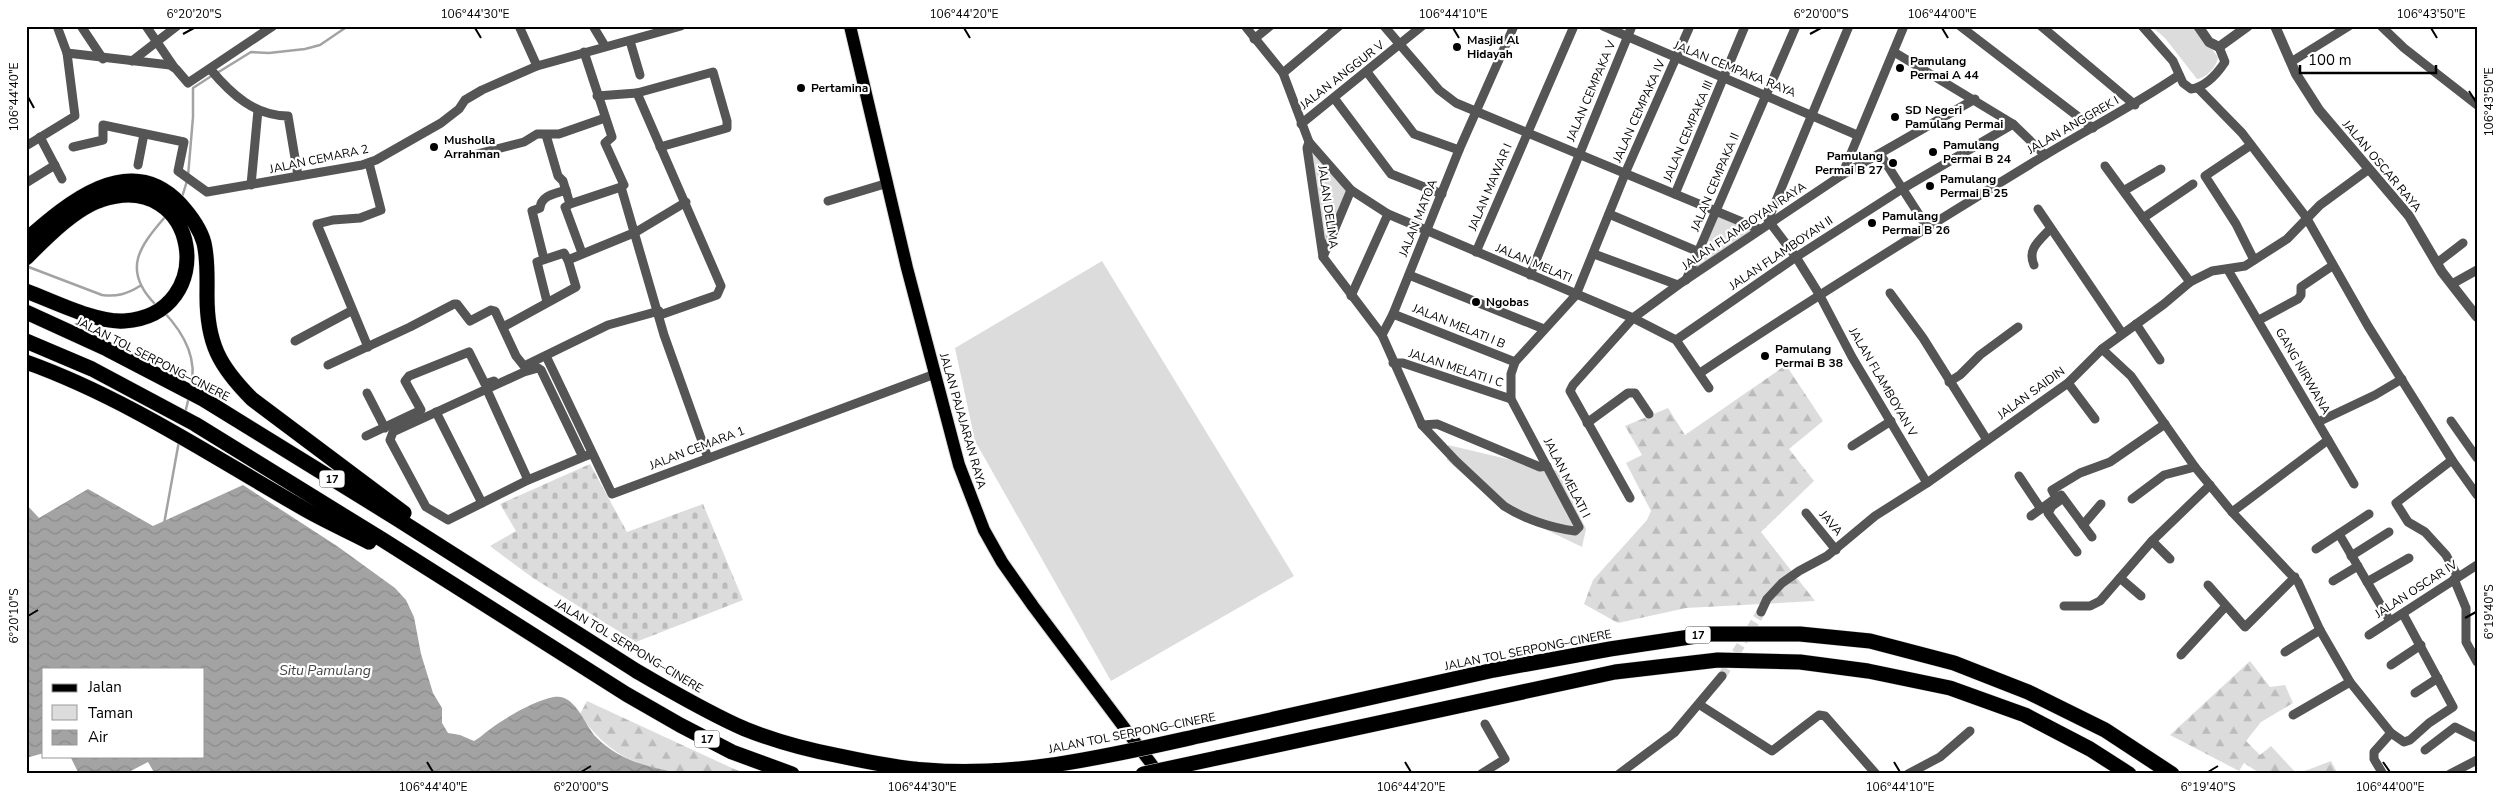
<svg xmlns="http://www.w3.org/2000/svg" width="2503" height="800" font-family="'Nunito Sans',sans-serif">
<style>
.green{fill:#dcdcdc}
.forest{fill:url(#forest-firs)}
.cemetery{fill:url(#cemetery-stones)}
.water{fill:url(#water-waves)}
.lines{fill:none;stroke-linecap:round;stroke-linejoin:round}
.stream{stroke:#a3a3a3;stroke-width:2.5}
.minor-tunnel{stroke:#d9d9d9;stroke-width:9;stroke-dasharray:9 4.5;stroke-linecap:butt}
.primary-casing{stroke:#dbdbdb;stroke-width:14}
.motorway-casing{stroke:#dbdbdb;stroke-width:16}
.minor{stroke:#555;stroke-width:9}
.tertiary{stroke:#555;stroke-width:10}
.primary{stroke:#000;stroke-width:12}
.motorway{stroke:#000;stroke-width:15}
.motorway-bridge-casing{stroke:#dbdbdb;stroke-width:16;stroke-linecap:butt}
.motorway-bridge{stroke:#000;stroke-width:15}
.ticks{fill:none;stroke:#000;stroke-width:2}
.poi-dot{fill:#000;stroke:#fff;stroke-width:2}
.labels{text-anchor:middle;stroke-width:4.5;stroke-linejoin:round;paint-order:stroke}
.shield{fill:#fff;stroke:#4c4c4c;stroke-width:1}
.shield-label{font-size:11px;font-weight:bold;fill:#000}
.poi-label{font-size:12px;font-weight:bold;fill:#000;stroke:#fff;text-anchor:start}
.street-label{font-size:12px;fill:#000;stroke:#fff}
.water-label{font-size:14px;font-style:italic;fill:#444;stroke:#fff}
.neatline{fill:none;stroke:#000;stroke-width:2}
.ticks-label{font-size:12px;text-anchor:middle;fill:#000}
</style>
<defs>
<pattern id="forest-firs" width="22" height="20" patternUnits="userSpaceOnUse" patternTransform="scale(1.25)"><rect width="22" height="20" fill="#dcdcdc"/><path d="M5 1l3.5 6h-7zM16 11l3.5 6h-7z" fill="#bbb"/></pattern>
<pattern id="cemetery-stones" width="16" height="16" patternUnits="userSpaceOnUse" patternTransform="scale(1.25)"><rect width="16" height="16" fill="#dcdcdc"/><path d="M2 7V4a2 2 0 0 1 4 0v3zM10 15v-3a2 2 0 0 1 4 0v3z" fill="#bbb"/></pattern>
<pattern id="water-waves" width="16" height="10" patternUnits="userSpaceOnUse" patternTransform="scale(1.25)"><rect width="16" height="10" fill="#a3a3a3"/><path d="M0 5q4-4 8 0t8 0" fill="none" stroke="#8b8b8b"/></pattern>
</defs>
<rect width="100%" height="100%" fill="#fff"/>
<g class="green">
<path d="M2151 26H2193L2218 57C2217 67 2206 78 2197 79L2165 38Z"/>
<polygon points="1309,142 1351,190 1321,253"/>
<polygon points="1718,213 1756,228 1692,271"/>
<polygon points="1102,261 1294,576 1111,681 975,441 955,348"/>
<polygon points="1448,445 1558,471 1586,529 1582,547 1503,509 1447,460"/>
</g>
<g class="forest">
<polygon points="1786,365 1823,421 1789,449 1814,481 1761,532 1815,601 1686,608 1618,623 1584,604 1593,580 1647,520 1651,511 1626,463 1642,455 1625,426 1668,408 1685,435"/>
<polygon points="2250,661 2270,687 2285,685 2293,703 2261,722 2246,741 2260,755 2271,746 2297,774 2261,774 2244,763 2239,771 2170,735"/>
<path d="M587 701 734 769 748 774C680 774 622 778 580 714Z"/>
<polygon points="2331,761 2338,774 2297,774"/>
</g>
<polygon class="cemetery" points="590,464 627,532 703,504 743,600 636,642 533,578 490,546 516,531 500,504"/>
<path class="water" d="M243 485 337 546 395 588 406 600 414 617 421 654 433 693 442 708V723L448 733 460 735 474 741C480 738 483 734 489 730 504 718 536 700 554 697 575 693 584 724 596 737 620 762 651 767 683 774H155L148 762 125 774H79L70 756H204V669H44V753L26 758V504L39 518 88 489 153 526Z"/>
<g class="lines">
<g class="stream">
<polyline points="217,73 251,52 269,53 305,49 320,45 348,26"/>
<polyline points="188,176 193,117 193,88 213,75"/>
<polyline points="182,197 187,181"/>
<path d="M26 266 102 295C117 297 127 294 140 286"/>
<path d="M155 304C122 270 139 247 165 217"/>
<path d="M163 311C183 332 198 357 191 386"/>
<polyline points="185,413 189,397"/>
<polyline points="164,524 179,441"/>
</g>
<polyline class="minor-tunnel" points="1722,676 1761,612"/>
<g class="primary-casing">
<polyline id="primary" points="850,26 907,268 935,374 959,465 984,530 1002,562 1033,606 1159,774"/>
</g>
<g class="motorway-casing">
<g id="motorway">
<path d="M26 240C67 204 129 150 180 204 190 215 200 228 204 243 208 260 207 278 207 296 207 343 219 366 252 399L404 513"/>
<path d="M26 258C45 239 75 208 101 200 200 167 221 315 124 321 96 323 53 301 26 291"/>
<polyline points="26,312 107,349 203,399 399,520 638,672"/>
<polyline points="26,341 92,369 195,424 383,540 626,694 680,725 732,752 792,774"/>
<path d="M26 362C124 397 212 456 301 507 323 520 346 530 369 542"/>
<polyline points="1203,735 1494,670 1610,649 1710,634 1800,634 1870,641 1954,663 2028,692 2105,730 2172,774"/>
<polyline points="1217,758 1615,672 1718,660 1800,662 1868,671 1950,688 2025,715 2090,749 2129,774"/>
</g>
</g>
<g class="minor">
<polyline points="81,26 103,59"/>
<polyline points="146,26 174,67"/>
<polyline points="519,26 537,66"/>
<polyline points="593,26 605,46"/>
<path d="M1245 26 1283 73 1309 142 1307 148 1323 257 1382 335 1422 425 1456 461 1504 506C1524 519 1552 528 1575 531L1579 527 1511 399V374L1515 362 1576 295 1627 169 1690 26"/>
<polyline points="1384,26 1439,90 1456,103 1759,229"/>
<polyline points="1603,26 1857,135"/>
<polyline points="1849,26 1768,220 1796,257 1819,294 1852,357 1927,483"/>
<polyline points="1960,26 2093,128"/>
<polyline points="2041,26 2135,105"/>
<path d="M2142 26 2173 61 2183 83 2191 89C2205 87 2217 74 2225 62L2219 47"/>
<polyline points="2381,26 2404,48 2477,105"/>
<polyline points="1254,39 1270,26"/>
<polyline points="630,41 640,75"/>
<polyline points="584,52 612,137 605,143 624,185 621,187 664,335 708,458"/>
<polyline points="1894,52 2013,124 2045,155"/>
<polyline points="67,53 170,65 176,69 188,83 273,26"/>
<polyline points="132,61 177,26"/>
<polyline points="2291,62 2349,26"/>
<path d="M211 70C231 94 255 116 288 116L298 176"/>
<polyline points="1367,72 1414,134 1459,150"/>
<polyline points="1283,73 1339,26"/>
<polyline points="2198,88 2242,133 2306,217 2368,326 2452,460 2477,495"/>
<polyline points="637,93 721,286 717,295 660,315"/>
<polyline points="597,96 637,93 713,72 727,121 727,128 660,147"/>
<polyline points="1334,98 1391,174 1442,194"/>
<polyline points="1301,124 1422,26"/>
<polyline points="546,135 558,176 563,181 570,204 565,207 582,253"/>
<polyline points="40,137 62,179"/>
<polyline points="1309,142 1351,190 1388,214 1633,318 1676,340 1709,388"/>
<polyline points="2251,145 2205,176 2236,224 2254,260"/>
<polyline points="26,146 75,116 67,53 57,26"/>
<polyline points="73,147 103,140 103,125 184,142 178,171 207,192 362,165 376,160 441,123 459,109 465,100 482,90 537,66 681,26"/>
<polyline points="1880,154 1927,227"/>
<polyline points="473,155 524,142 537,134 559,134 605,118"/>
<polyline points="138,165 144,134"/>
<polyline points="2105,166 2190,282"/>
<polyline points="1842,175 1904,26"/>
<polyline points="26,183 55,165"/>
<polyline points="251,185 258,110"/>
<polyline points="2125,190 2161,169"/>
<polyline points="1675,194 1745,26"/>
<polyline points="828,201 888,183"/>
<polyline points="570,204 621,187"/>
<polyline points="2038,209 2122,333"/>
<polyline points="1609,214 1699,252"/>
<polyline points="2143,218 2193,184"/>
<polyline points="1476,252 1574,26"/>
<polyline points="1594,254 1678,285"/>
<polyline points="1323,257 1351,190"/>
<path d="M544 259 532 211 540 208C541 195 555 194 566 190"/>
<polyline points="2437,263 2463,243"/>
<path d="M2034 265C2027 249 2039 241 2050 229"/>
<polyline points="2228,270 2354,484"/>
<polyline points="1409,275 1544,329"/>
<polyline points="1530,275 1632,26"/>
<polyline points="1686,280 1796,26"/>
<polyline points="2452,284 2477,270"/>
<polyline points="1890,293 1923,338 1987,440"/>
<polyline points="1351,296 1388,214"/>
<polyline points="547,302 537,262 564,253 568,260"/>
<polyline points="1393,314 1515,362"/>
<polyline points="2259,320 2298,299 2301,295 2301,287 2332,266"/>
<polyline points="2136,324 2160,360"/>
<polyline points="503,327 576,287 568,260 636,232 686,202"/>
<polyline points="1382,335 1393,314 1459,150 1514,26"/>
<polyline points="1676,340 1796,257 1902,189 2013,124"/>
<polyline points="295,341 351,311"/>
<polyline points="368,347 317,224 333,220 360,218 381,210 369,163"/>
<polyline points="2102,349 2131,376 2195,467 2232,512 2298,582 2320,630 2350,682 2391,733 2404,742 2410,740 2429,723 2453,707 2403,614"/>
<polyline points="546,356 612,494 935,374"/>
<polyline points="1393,363 1403,363 1511,399"/>
<polyline points="328,365 410,327 454,304 457,304 470,321 491,310 495,311 516,356 524,366 608,325 659,311"/>
<path d="M1700 373C1813 298 1927 227 2042 157 2088 129 2135 105 2179 75"/>
<polyline points="1949,382 1960,375 1980,355 2018,327"/>
<polyline points="2068,383 2095,419"/>
<polyline points="487,390 528,480"/>
<polyline points="367,393 385,428"/>
<polyline points="436,412 482,503"/>
<polyline points="2451,421 2477,458"/>
<polyline points="2318,422 2375,395 2402,379"/>
<polyline points="1587,423 1628,393 1635,393 1649,414"/>
<polyline points="1422,425 1437,424 1540,467 1547,466"/>
<polyline points="366,436 421,410 405,381 409,376 469,352 485,384 494,381"/>
<polyline points="1852,446 1891,421"/>
<polyline points="583,457 541,370 538,368 524,372 393,432 390,440 426,507 448,520 528,480 583,457 591,454"/>
<polyline points="2452,460 2396,503 2408,522 2425,532 2446,555 2458,577"/>
<polyline points="2019,476 2041,509"/>
<polyline points="2061,495 2092,537"/>
<polyline points="1630,498 1570,391 1573,385 1633,318 1678,285 1842,175 1975,99"/>
<polyline points="2063,498 2052,506 2048,513 2077,552"/>
<polyline points="2132,499 2164,475 2195,467"/>
<polyline points="2232,512 2328,440"/>
<polyline points="1806,513 1836,550"/>
<polyline points="2031,516 2056,498 2052,490 2080,473 2110,462 2165,424"/>
<polyline points="2083,525 2101,504"/>
<polyline points="2339,534 2390,621"/>
<polyline points="2152,541 2170,559"/>
<polyline points="2316,549 2369,514"/>
<polyline points="2351,556 2389,532"/>
<polyline points="2120,578 2141,596"/>
<polyline points="2454,579 2466,608 2466,642 2477,662"/>
<polyline points="2333,581 2358,566"/>
<polyline points="2367,582 2409,558"/>
<polyline points="2208,585 2245,627 2295,577"/>
<polyline points="2064,606 2090,606 2100,601 2152,541 2210,485"/>
<polyline points="1761,612 1767,599 1782,583 1799,571 1827,556 1875,516 1927,483 2068,383 2102,349 2164,304 2190,282 2212,271 2245,266 2287,239 2320,205 2369,169"/>
<polyline points="2369,635 2477,565"/>
<polyline points="2285,652 2320,630"/>
<polyline points="2181,655 2226,606"/>
<polyline points="2391,665 2421,645"/>
<polyline points="2415,693 2438,678"/>
<polyline points="1700,705 1772,751 1819,715 1825,716 1876,774"/>
<polyline points="2293,715 2350,682"/>
<polyline points="2425,750 2455,727 2477,738"/>
<polyline points="1481,774 1505,759 1485,724"/>
<polyline points="1619,774 1674,733 1722,676"/>
<polyline points="1908,774 1940,757 1970,731"/>
<polyline points="2383,774 2374,759 2374,752 2391,733"/>
<polyline points="2450,774 2477,760"/>
</g>
<g class="tertiary">
<polyline points="2198,26 2209,42 2219,47 2248,26"/>
<polyline points="2275,26 2296,74 2319,110 2409,216 2442,272 2477,317"/>
</g>
<use href="#primary" class="primary"/>
<use href="#motorway" class="motorway"/>
<g class="motorway-bridge-casing">
<g id="motorway-bridge">
<path d="M638 672C673 692 708 713 745 729 775 741 808 750 840 756 868 762 897 768 926 770 1019 778 1113 755 1203 735"/>
<polyline points="1143,774 1217,758"/>
</g>
</g>
<use href="#motorway-bridge" class="motorway-bridge"/>
</g>
<path class="ticks" d="M475 28 481 38M964 28 970 38M1453 28 1459 38M1942 28 1948 38M2431 28 2437 38M183 34 194 28M1810 34 1821 28M2469 91 2476 102M28 97 34 108M28 616 38 610M2465 618 2476 612M427 762 433 772M916 762 922 772M1405 762 1411 772M1894 762 1900 772M2383 762 2390 772M581 772 591 766M2208 772 2218 766"/>
<g class="poi-dot">
<circle cx="1457" cy="47" r="5"/>
<circle cx="1900" cy="68" r="5"/>
<circle cx="801" cy="88" r="5"/>
<circle cx="1895" cy="117" r="5"/>
<circle cx="434" cy="147" r="5"/>
<circle cx="1933" cy="152" r="5"/>
<circle cx="1893" cy="163" r="5"/>
<circle cx="1930" cy="186" r="5"/>
<circle cx="1872" cy="223" r="5"/>
<circle cx="1476" cy="302" r="5"/>
<circle cx="1765" cy="356" r="5"/>
</g>
<g class="labels">
<g class="shield">
<rect x="319.5" y="470.5" width="25" height="17" rx="4"/>
<rect x="1685.5" y="626.5" width="25" height="17" rx="4"/>
<rect x="694.5" y="730.5" width="25" height="17" rx="4"/>
</g>
<g class="shield-label">
<text x="332" y="483">17</text>
<text x="1698" y="639">17</text>
<text x="707" y="743">17</text>
</g>
<g class="poi-label">
<text x="1467" y="44">Masjid Al<tspan x="1467" dy="14">Hidayah</tspan></text>
<text x="1910" y="65">Pamulang<tspan x="1910" dy="14">Permai A 44</tspan></text>
<text x="811" y="92">Pertamina</text>
<text x="1905" y="114">SD Negeri<tspan x="1905" dy="14">Pamulang Permai</tspan></text>
<text x="444" y="144">Musholla<tspan x="444" dy="14">Arrahman</tspan></text>
<text x="1943" y="149">Pamulang<tspan x="1943" dy="14">Permai B 24</tspan></text>
<text x="1883" y="160" text-anchor="end">Pamulang<tspan x="1883" dy="14">Permai B 27</tspan></text>
<text x="1940" y="183">Pamulang<tspan x="1940" dy="14">Permai B 25</tspan></text>
<text x="1882" y="220">Pamulang<tspan x="1882" dy="14">Permai B 26</tspan></text>
<text x="1486" y="306">Ngobas</text>
<text x="1775" y="353">Pamulang<tspan x="1775" dy="14">Permai B 38</tspan></text>
</g>
<g class="street-label">
<text transform="translate(1735 69) rotate(22)" y="4">JALAN CEMPAKA RAYA</text>
<text transform="translate(1342 75) rotate(-38)" y="4">JALAN ANGGUR V</text>
<text transform="translate(1591 91) rotate(-67)" y="4">JALAN CEMPAKA V</text>
<text transform="translate(1639 111) rotate(-66)" y="4">JALAN CEMPAKA IV</text>
<text transform="translate(2073 125) rotate(-30)" y="4">JALAN ANGGREK I</text>
<text transform="translate(1688 131) rotate(-67)" y="4">JALAN CEMPAKA III</text>
<text transform="translate(319 159) rotate(-12)" y="4">JALAN CEMARA 2</text>
<text transform="translate(2382 166) rotate(50)" y="4">JALAN OSCAR RAYA</text>
<text transform="translate(1715 182) rotate(-67)" y="4">JALAN CEMPAKA II</text>
<text transform="translate(1490 187) rotate(-67)" y="4">JALAN MAWAR I</text>
<text transform="translate(1328 207) rotate(82)" y="4">JALAN DELIMA</text>
<text transform="translate(1418 218) rotate(-68)" y="4">JALAN MATOA</text>
<text transform="translate(1744 226) rotate(-34)" y="4">JALAN FLAMBOYAN RAYA</text>
<text transform="translate(1781 253) rotate(-34)" y="4">JALAN FLAMBOYAN II</text>
<text transform="translate(1534 263) rotate(23)" y="4">JALAN MELATI</text>
<text transform="translate(1459 326) rotate(22)" y="4">JALAN MELATI I B</text>
<text transform="translate(153 359) rotate(27)" y="4">JALAN TOL SERPONG–CINERE</text>
<text transform="translate(1456 368) rotate(18)" y="4">JALAN MELATI I C</text>
<text transform="translate(2303 371) rotate(60)" y="4">GANG NIRWANA</text>
<text transform="translate(1883 382) rotate(60)" y="4">JALAN FLAMBOYAN V</text>
<text transform="translate(2031 393) rotate(-36)" y="4">JALAN SAIDIN</text>
<text transform="translate(963 421) rotate(74)" y="4">JALAN PAJAJARAN RAYA</text>
<text transform="translate(697 448) rotate(-21)" y="4">JALAN CEMARA 1</text>
<text transform="translate(1567 478) rotate(63)" y="4">JALAN MELATI I</text>
<text transform="translate(1831 523) rotate(50)" y="4">JAVA</text>
<text transform="translate(2416 589) rotate(-33)" y="4">JALAN OSCAR IV</text>
<text transform="translate(629 646) rotate(31)" y="4">JALAN TOL SERPONG–CINERE</text>
<text transform="translate(1528 650) rotate(-11)" y="4">JALAN TOL SERPONG–CINERE</text>
<text transform="translate(1132 733) rotate(-11)" y="4">JALAN TOL SERPONG–CINERE</text>
</g>
<g class="water-label">
<text x="325" y="675">Situ Pamulang</text>
</g>
</g>
<rect width="2503" height="800" fill="none" stroke="#ffffff" stroke-width="55"/>
<rect x="42" y="668" width="162" height="90" fill="#ffffff" stroke="#999999"/>
<rect x="52" y="684" width="25" height="8" fill="#000000" stroke="#999999"/>
<text x="88" y="692" font-size="15" fill="#000000">Jalan</text>
<rect x="52" y="705" width="25" height="15" fill="#dcdcdc" stroke="#999999"/>
<text x="88" y="718" font-size="15" fill="#000000">Taman</text>
<rect x="52" y="730" width="25" height="15" fill="url(#water-waves)" stroke="#999999"/>
<text x="88" y="742" font-size="15" fill="#000000">Air</text>
<path d="M2300 65v8h136v-8" fill="none" stroke="#000000" stroke-width="2.5"/>
<text x="2308" y="65" font-size="15" fill="#000000" stroke="#ffffff" stroke-width="4" paint-order="stroke">100 m</text>
<rect x="28" y="28" width="2448" height="744" class="neatline"/>
<g class="ticks-label">
<text x="194" y="18">6°20'20"S</text>
<text x="475" y="18">106°44'30"E</text>
<text x="964" y="18">106°44'20"E</text>
<text x="1453" y="18">106°44'10"E</text>
<text x="1821" y="18">6°20'00"S</text>
<text x="1942" y="18">106°44'00"E</text>
<text x="2431" y="18">106°43'50"E</text>
<text transform="translate(14 97) rotate(-90)" y="4">106°44'40"E</text>
<text transform="translate(2489 102) rotate(-90)" y="4">106°43'50"E</text>
<text transform="translate(2489 612) rotate(-90)" y="4">6°19'40"S</text>
<text transform="translate(14 616) rotate(-90)" y="4">6°20'10"S</text>
<text x="433" y="791">106°44'40"E</text>
<text x="581" y="791">6°20'00"S</text>
<text x="922" y="791">106°44'30"E</text>
<text x="1411" y="791">106°44'20"E</text>
<text x="1900" y="791">106°44'10"E</text>
<text x="2208" y="791">6°19'40"S</text>
<text x="2390" y="791">106°44'00"E</text>
</g>
</svg>
